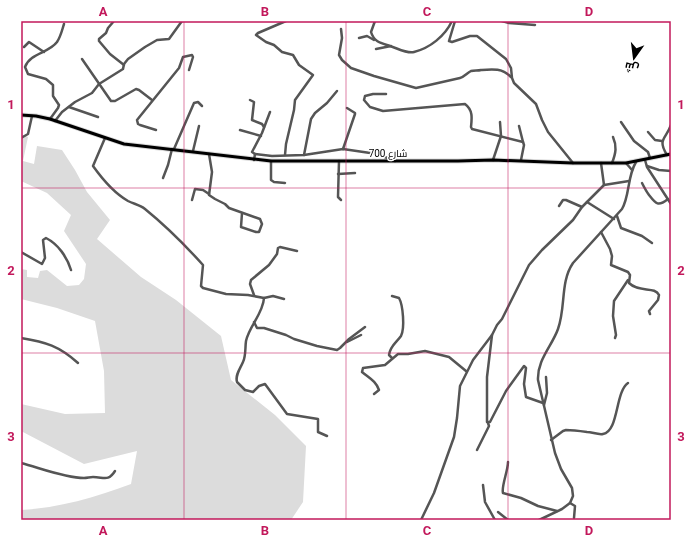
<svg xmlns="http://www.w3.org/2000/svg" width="692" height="541" font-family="Roboto,Cairo,sans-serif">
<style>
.green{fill:#dcdcdc}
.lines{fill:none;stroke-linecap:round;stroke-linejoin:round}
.major-casing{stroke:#dbdbdb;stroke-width:5}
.minor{stroke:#555;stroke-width:2.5}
.major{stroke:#000;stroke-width:3}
.grid{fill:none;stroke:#c2185b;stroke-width:1;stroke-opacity:0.55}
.labels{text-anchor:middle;stroke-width:3;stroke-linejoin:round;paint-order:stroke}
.street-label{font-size:10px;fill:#000;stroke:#fff}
.neatline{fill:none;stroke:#c2185b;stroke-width:1.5}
.grid-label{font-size:13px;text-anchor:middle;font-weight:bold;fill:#c2185b}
</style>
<rect width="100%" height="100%" fill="#fff"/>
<path class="green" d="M21 134 28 137 23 161 34 164 37 146 62 150 75 170 87 192 110 220 97 239 141 277 176 300 221 336 231 380 275 415 306 446 303 502 291 520H21V510C59 508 96 497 131 484L137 451 84 464 21 431V404L65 414 105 413 104 371 95 321 57 308 21 299V269L27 270V277L38 278 40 271 47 270 67 286 79 285 84 279 86 264 64 231 71 215 47 193 21 181Z"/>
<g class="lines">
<g class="major-casing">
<polyline id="major" points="21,115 36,116 50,119 124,144 271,161 458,161 493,160 573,163 626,163 671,154"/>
</g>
<g class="minor">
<polyline points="114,21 108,28 106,33 99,39 99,41 110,54 124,65"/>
<path d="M375 21 371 32C374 42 381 43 390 46 397 48 407 54 414 52 430 48 445 36 452 21"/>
<polyline points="455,21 449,41 452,42 470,36 477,36 506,59 511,68 512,78 514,83 536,104 542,120 548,132 573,163"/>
<polyline points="502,21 509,23 535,25"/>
<path d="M341 29 342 38 339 55 342 60 351 68 374 76 416 88 460 78C464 77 467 73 471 71 474 70 478 71 481 70 493 69 502 68 511 77"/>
<polyline points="359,38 367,36 374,40"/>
<polyline points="24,47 29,42 44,52"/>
<polyline points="376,49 391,46"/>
<polyline points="82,59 111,101 115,101 136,89 139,90 152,100"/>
<path d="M386 94H373L365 96 364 100 370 107 383 111 465 104C473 110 472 118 471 127L472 129 523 142 524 145 521 160"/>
<polyline points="250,100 254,102 252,120 262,124 264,127"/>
<polyline points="69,107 98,117"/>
<path d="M50 119 58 108 59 105 53 96V85L46 79 28 74 25 67C30 53 49 53 57 42 61 36 62 30 64 24"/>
<polyline points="55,121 62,112 75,102 92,93 99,84 123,69 124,64 128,59 145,47 157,40 169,39 182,21"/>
<polyline points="621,122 634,141 648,152 650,158"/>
<polyline points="519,126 523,142"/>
<polyline points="156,130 140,125 138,124 137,120 179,68 183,57 192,55 193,57 189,70"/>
<polyline points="240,130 261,136"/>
<polyline points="648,132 655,140 662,141"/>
<polyline points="21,138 28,134 32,116"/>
<path d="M105 138 93 166C103 180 114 193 128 201 134 204 140 205 145 209 166 226 185 245 203 265L201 286 203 288 226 294 248 295 264 298 273 296 284 299"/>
<polyline points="174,149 194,103 198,102 202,106"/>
<polyline points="343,149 355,114 355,113 347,108"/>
<polyline points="193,151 199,126"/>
<polyline points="209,154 212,172 209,195 215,199 225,204 229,208 260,219 262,224 259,232 256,232 241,227 242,213"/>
<polyline points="255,154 252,152 262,133 270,112"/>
<polyline points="285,155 286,144 294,110 295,100 313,75 299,65 293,55 282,52 274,45 266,42 256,35 258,33 286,21"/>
<polyline points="304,155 311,119 315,113 327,103 337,91"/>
<path d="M667 155C657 139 666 139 671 125"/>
<polyline points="254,160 255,154 272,156 304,155 343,149 377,154 395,161"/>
<polyline points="493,160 501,136 500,122"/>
<polyline points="645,160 647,167 671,204"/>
<polyline points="271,161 271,180 274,182 285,183"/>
<polyline points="339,161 338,197 341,200"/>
<polyline points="601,163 604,185"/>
<path d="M612 163C616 153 617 146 613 137"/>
<polyline points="626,163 632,170"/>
<polyline points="647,166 659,170 671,171"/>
<polyline points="338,174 355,173"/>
<polyline points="163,178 168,165 172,149"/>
<path d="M642 183C644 187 646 191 649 195 656 204 658 207 668 199"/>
<polyline points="192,200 195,189 203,190 209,194"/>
<polyline points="587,202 614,219"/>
<polyline points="559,206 563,200 566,200 582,207"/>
<polyline points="617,216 621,228 642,236 652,243"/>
<path d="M601 232 610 249 612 256 611 265 628 272 630 275 629 283C639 293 655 286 659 295L658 300 649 311 650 314"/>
<path d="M21 252 42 264 45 258 43 240 46 238C58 244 67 257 71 270"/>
<polyline points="254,295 250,284 251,280 269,265 277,254 278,248 280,247 297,251"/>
<path d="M392 296 399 298C403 305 405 328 401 336 396 343 390 346 389 355L392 358"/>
<path d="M264 298C263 314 249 326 246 341 245 348 246 356 243 362 240 369 235 375 237 382L245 390 253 392 259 386 265 384 287 414 318 419V432L327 436"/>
<polyline points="254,322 257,328 264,328 286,335 294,339 317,346 337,350 340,348 349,339 365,327"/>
<polyline points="492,335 487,377 487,422 490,422 506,391 524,366 526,368 524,384 526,397 543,403"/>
<path d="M21 338C46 342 59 346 78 363"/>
<polyline points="615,338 616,335 613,316 614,301 628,280"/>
<polyline points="347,342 361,335"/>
<path d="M374 394 379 390C376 381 369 378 362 372L363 368 385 365 398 354H408L425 351 449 357 466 371"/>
<polyline points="544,405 547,393 546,377"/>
<path d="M551 440 563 431 566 430C573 430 580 431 587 432 592 432 598 435 603 434 619 431 615 392 628 383"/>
<polyline points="477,450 489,426 488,423"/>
<path d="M508 462C508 471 501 487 503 493L521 498 538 506 557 511"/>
<path d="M21 463C40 468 65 478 84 478 87 478 90 477 93 477 104 477 108 482 115 471"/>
<polyline points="483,485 485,502 495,520"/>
<polyline points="570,503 575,506 574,518"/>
<polyline points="498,512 508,520"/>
<polyline points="421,520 434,493 454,437 457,418 460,386 473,360 492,335 497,325 502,319 529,265 542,250 573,220 582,207 604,185 629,181"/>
<path d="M539 520 562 509 570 503 573 496 572 488 561 469 555 453 538 380C537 360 552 346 558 329 566 307 560 282 573 263L622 209C630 195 627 177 636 162"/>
</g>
<use href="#major" class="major"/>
</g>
<path class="grid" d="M184 21V520M346 21V520M508 21V520M21 188H671M21 353H671"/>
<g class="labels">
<g class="street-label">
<text x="388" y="157">شارع 700</text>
</g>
</g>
<rect width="692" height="541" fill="none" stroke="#ffffff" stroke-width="44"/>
<g transform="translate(634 58) rotate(194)" stroke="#ffffff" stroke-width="3" paint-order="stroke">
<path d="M0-3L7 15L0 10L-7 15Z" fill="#000000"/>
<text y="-6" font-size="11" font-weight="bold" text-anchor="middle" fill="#000000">ش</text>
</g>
<rect x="22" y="22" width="648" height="497" class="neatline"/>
<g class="grid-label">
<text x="103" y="16">A</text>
<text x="265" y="16">B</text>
<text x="427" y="16">C</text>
<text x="589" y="16">D</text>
<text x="11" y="109">1</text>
<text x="681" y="109">1</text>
<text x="11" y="275">2</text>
<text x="681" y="275">2</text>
<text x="11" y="441">3</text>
<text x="681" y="441">3</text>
<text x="103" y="535">A</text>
<text x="265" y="535">B</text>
<text x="427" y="535">C</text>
<text x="589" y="535">D</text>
</g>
</svg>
